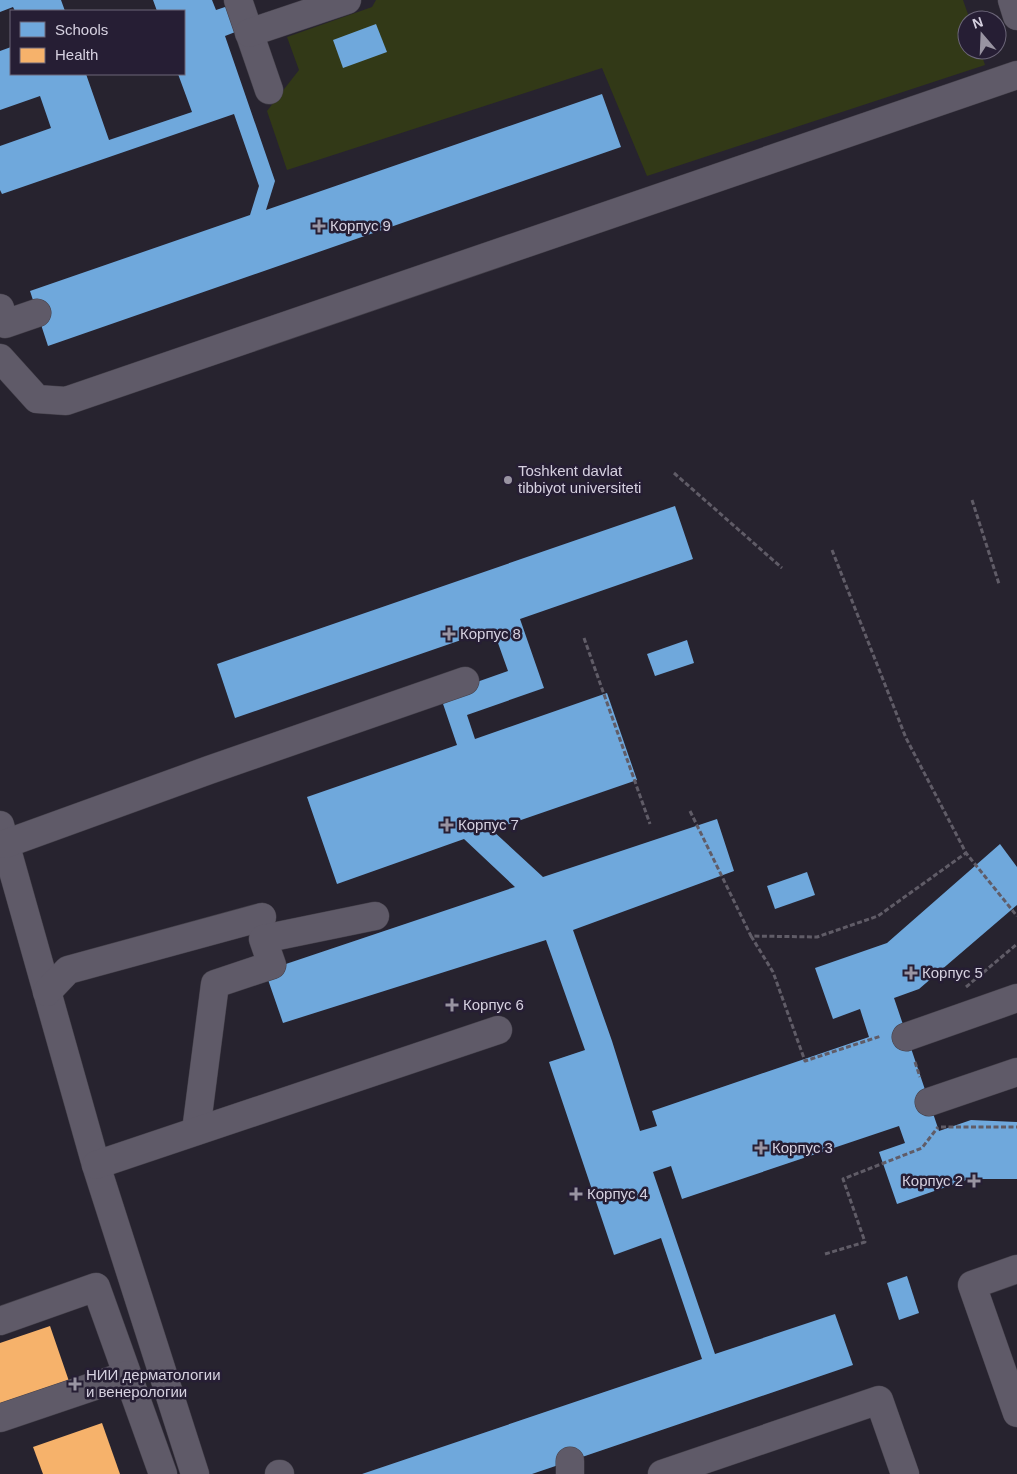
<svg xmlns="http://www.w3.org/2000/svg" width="1017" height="1474" font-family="Helvetica,sans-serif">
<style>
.green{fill:#323917}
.schools{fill:#6fa8dc}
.health{fill:#f6b26b}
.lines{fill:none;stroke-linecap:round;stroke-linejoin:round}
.minor-casing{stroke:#44404a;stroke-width:29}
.path{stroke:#605c67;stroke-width:3;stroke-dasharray:5 2.5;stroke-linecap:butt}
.minor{stroke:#5f5a68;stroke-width:28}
.poi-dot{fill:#9994a2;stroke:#261e34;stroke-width:2}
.labels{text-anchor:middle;stroke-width:5;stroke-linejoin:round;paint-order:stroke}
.poi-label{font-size:15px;fill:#d6d1e0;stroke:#261e34;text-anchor:start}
</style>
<rect width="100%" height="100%" fill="#27232f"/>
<polygon class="green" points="376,0 963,0 970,20 967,20 967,50 980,50 985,65 647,176 602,68 287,170 267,111 299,70 287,37 372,7"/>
<g class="schools">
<polygon points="0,0 61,0 65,11 15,11 13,7 0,12"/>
<polygon points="153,0 212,0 216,10 234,4 243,29 225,36 275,181 266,210 602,94 621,147 48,346 30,291 250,215 259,186 234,114 2,194 0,190 0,146 51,128 40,96 0,110 0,51 11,47 11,74 86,74 109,140 192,112 178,74 184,74 184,11 157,11"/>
<polygon points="376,24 387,52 343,68 333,40"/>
<polygon points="675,506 693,559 520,619 544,688 467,715 475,739 607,693 637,780 492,830 543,877 717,819 734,871 573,930 612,1041 640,1131 657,1126 652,1111 869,1037 860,1009 833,1019 815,968 887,943 1000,844 1017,867 1017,905 919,989 894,998 939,1131 971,1120 1017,1122 1017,1179 969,1179 897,1204 879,1152 905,1143 899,1126 682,1199 671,1166 653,1172 715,1354 835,1314 853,1365 532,1474 362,1474 702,1359 661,1238 614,1255 549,1062 585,1050 546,940 283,1023 265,971 515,887 464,839 337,884 307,797 457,745 440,695 508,671 493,629 235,718 217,664"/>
<polygon points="687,640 694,663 655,676 647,654"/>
<polygon points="807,872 815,895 775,909 767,886"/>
<polygon points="907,1276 919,1313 899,1320 887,1283"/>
</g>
<g class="health">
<polygon points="50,1326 71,1387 0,1412 0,1343"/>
<polygon points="102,1423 120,1474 43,1474 33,1447"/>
</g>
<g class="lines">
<g class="minor-casing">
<g id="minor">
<polyline points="238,0 269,90"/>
<polyline points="1012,0 1017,16"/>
<polyline points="249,33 347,0"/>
<polyline points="0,308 5,324 37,313"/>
<polyline points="0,358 37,399 66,401 1017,75"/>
<polyline points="0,825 96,1165 195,1474"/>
<polyline points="5,844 209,770 465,681"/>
<polyline points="47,992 68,970 262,917"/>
<polyline points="906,1037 1017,998"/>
<polyline points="929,1102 1017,1072"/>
<polyline points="196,1131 215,984 272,965 263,939 375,916"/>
<polyline points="96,1165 498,1030"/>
<polyline points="1017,1269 972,1285 1017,1413"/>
<polyline points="0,1321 96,1287 163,1474"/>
<polyline points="0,1418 127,1375"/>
<polyline points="279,1474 280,1474"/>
<polyline points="570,1474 570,1461"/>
<polyline points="662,1474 879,1400 905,1474"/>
</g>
</g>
<g class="path">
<polyline points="674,473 782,568"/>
<polyline points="972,500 999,584"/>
<polyline points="832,550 906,738 966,853 1017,916"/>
<polyline points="584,638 650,824"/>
<polyline points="690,811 751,936 817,937 878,916 966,853"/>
<polyline points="751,936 773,972 805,1061 881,1036"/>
<polyline points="966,987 1017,944"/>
<polyline points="915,1062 920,1077"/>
<polyline points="941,1127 1017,1127"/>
<polyline points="825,1254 865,1242 843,1179 922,1148 938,1127"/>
</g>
<use href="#minor" class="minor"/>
</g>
<g class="poi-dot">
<path d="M316.5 218.5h5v5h5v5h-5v5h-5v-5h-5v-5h5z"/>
<circle cx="508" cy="480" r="5"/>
<path d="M446.5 626.5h5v5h5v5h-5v5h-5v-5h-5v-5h5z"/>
<path d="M444.5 817.5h5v5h5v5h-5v5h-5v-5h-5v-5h5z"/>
<path d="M908.5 965.5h5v5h5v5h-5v5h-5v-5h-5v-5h5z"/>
<path d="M449.5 997.5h5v5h5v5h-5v5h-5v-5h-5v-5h5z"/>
<path d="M758.5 1140.5h5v5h5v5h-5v5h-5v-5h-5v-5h5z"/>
<path d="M971.5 1173.5h5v5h5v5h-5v5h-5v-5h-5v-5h5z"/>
<path d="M573.5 1186.5h5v5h5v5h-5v5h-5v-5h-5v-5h5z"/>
<path d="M72.5 1376.5h5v5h5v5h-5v5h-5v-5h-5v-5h5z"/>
</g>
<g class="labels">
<g class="poi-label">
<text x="330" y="231">Корпус 9</text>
<text x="518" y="476">Toshkent davlat<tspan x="518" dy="17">tibbiyot universiteti</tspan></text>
<text x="460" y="639">Корпус 8</text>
<text x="458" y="830">Корпус 7</text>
<text x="922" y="978">Корпус 5</text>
<text x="463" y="1010">Корпус 6</text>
<text x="772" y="1153">Корпус 3</text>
<text x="963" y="1186" text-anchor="end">Корпус 2</text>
<text x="587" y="1199">Корпус 4</text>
<text x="86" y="1380">НИИ дерматологии<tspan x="86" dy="17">и венерологии</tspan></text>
</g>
</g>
<rect x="10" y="10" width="175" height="65" fill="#261e34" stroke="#6c6679"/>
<rect x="20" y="22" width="25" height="15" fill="#6fa8dc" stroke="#6c6679"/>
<text x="55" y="35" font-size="15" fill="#d6d1e0">Schools</text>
<rect x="20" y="48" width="25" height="15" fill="#f6b26b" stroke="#6c6679"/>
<text x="55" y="60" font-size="15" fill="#d6d1e0">Health</text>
<g transform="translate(982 35) rotate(341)"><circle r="24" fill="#261e34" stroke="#6c6679"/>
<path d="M0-4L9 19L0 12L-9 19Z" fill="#9994a2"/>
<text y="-8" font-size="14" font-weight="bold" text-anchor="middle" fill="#d6d1e0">N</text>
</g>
</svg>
